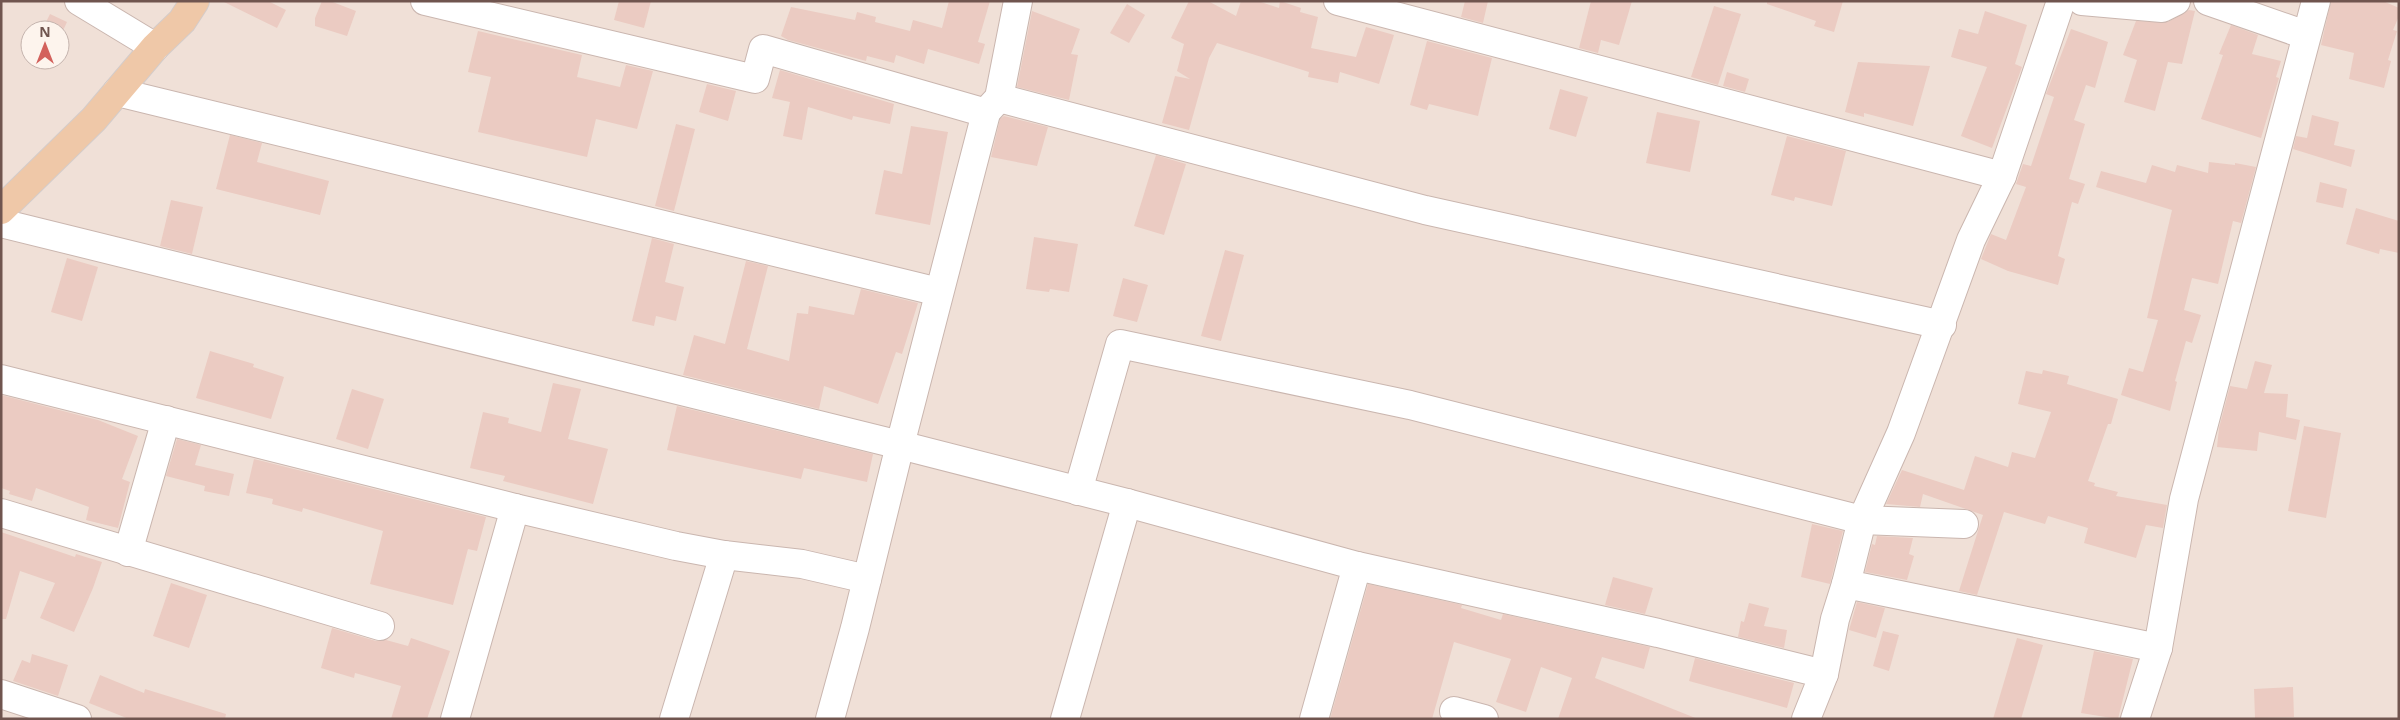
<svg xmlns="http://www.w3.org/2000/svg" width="2400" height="720" font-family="'Open Sans',sans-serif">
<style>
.residential{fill:#f0e0d7;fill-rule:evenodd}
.building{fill:#ebcbc2}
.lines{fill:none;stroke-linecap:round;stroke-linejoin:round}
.minor-casing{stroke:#cab6af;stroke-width:30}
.major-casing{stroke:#d4ccca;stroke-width:30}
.minor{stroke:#fff;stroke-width:28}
.major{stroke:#efc8a8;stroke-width:28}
</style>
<rect width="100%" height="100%" fill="#f9efe7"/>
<path class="residential" d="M1 1H2399V719H1ZM30 30H60V60H30Z"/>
<g class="building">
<polygon points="222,1 268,1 286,10 277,28"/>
<polygon points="322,1 330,1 356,11 347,36 315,26 315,18"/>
<polygon points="619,1 651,1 644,28 614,20"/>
<polygon points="949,1 990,1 978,42 985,44 979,64 928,49 924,64 896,55 894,63 867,56 866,61 788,40 781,36 791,7 855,20 857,12 876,17 875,22 910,31 913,20 942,28"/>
<polygon points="1189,1 1208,1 1236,16 1241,1 1258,1 1279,8 1280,1 1301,8 1300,12 1318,17 1311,48 1356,57 1366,27 1394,35 1379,84 1340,72 1338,83 1308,77 1309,72 1217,43 1209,58 1189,130 1162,123 1175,76 1190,79 1177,71 1184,44 1171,38"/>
<polygon points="1465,1 1488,1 1483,23 1461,17"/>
<polygon points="1591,1 1632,1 1619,45 1601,40 1598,53 1579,48"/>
<polygon points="1767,1 1843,1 1834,32 1814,26 1816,21 1767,4"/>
<polygon points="2331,1 2383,1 2399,8 2399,16 2393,30 2397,31 2388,60 2391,61 2384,88 2349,79 2354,53 2321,45"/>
<polygon points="1127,4 1145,15 1129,43 1110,33"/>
<polygon points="1714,6 1741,14 1718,85 1691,77"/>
<polygon points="2189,10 2195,11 2182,64 2168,62 2155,111 2124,102 2137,60 2123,55 2136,21 2168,22"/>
<polygon points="1032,11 1080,29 1071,54 1078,55 1069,100 1017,87"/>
<polygon points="1985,11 2027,25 2015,64 2022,67 1992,148 1961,136 1987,67 1951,57 1959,29 1978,34"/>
<polygon points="50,14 67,22 60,37 60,30 42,30"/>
<polygon points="2231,25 2258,35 2252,54 2281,61 2276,77 2279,78 2261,138 2201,119 2223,55 2219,54"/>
<polygon points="2071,29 2108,42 2095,88 2086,85 2074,120 2085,124 2069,179 2085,184 2078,204 2072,202 2058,256 2065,259 2058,285 2008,271 1981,259 1991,234 2006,240 2026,187 2016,184 2023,164 2031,166 2054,97 2046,94"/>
<polygon points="478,31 582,55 577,77 620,87 626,65 653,71 637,129 596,119 587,157 478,132 491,77 468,72"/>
<polygon points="1427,41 1492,58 1478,116 1429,104 1427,110 1410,105"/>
<polygon points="1858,62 1930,66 1913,126 1864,113 1864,117 1845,112"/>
<polygon points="780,70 894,104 890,124 853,116 852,120 808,107 802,140 783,136 790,102 772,98"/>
<polygon points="1727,72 1749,79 1745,92 1723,86"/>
<polygon points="707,84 736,91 728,121 699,112"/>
<polygon points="1560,89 1588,97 1576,137 1549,129"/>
<polygon points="1657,112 1700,121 1690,172 1646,163"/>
<polygon points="2312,115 2339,122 2334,145 2355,150 2351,167 2293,149 2296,136 2307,138"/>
<polygon points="1004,116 1048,127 1037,166 991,157 1000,119"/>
<polygon points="676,124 695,129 674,211 655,206"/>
<polygon points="911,126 948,132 930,225 875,214 884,170 902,174"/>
<polygon points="230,135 262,143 257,162 329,181 320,215 216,189"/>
<polygon points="1787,136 1846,151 1832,206 1795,197 1794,201 1771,195"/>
<polygon points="1156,155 1186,164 1164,235 1134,226"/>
<polygon points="2209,162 2235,165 2235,163 2256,167 2241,223 2233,221 2218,284 2192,278 2184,310 2201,315 2192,343 2186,341 2175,381 2177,382 2170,411 2121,395 2129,368 2143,372 2158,320 2147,318 2172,210 2096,187 2101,171 2146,183 2152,165 2175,172 2177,165 2208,173"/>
<polygon points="2320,182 2347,189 2343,208 2316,202"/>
<polygon points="171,200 203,207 192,254 160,246"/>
<polygon points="2356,208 2399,221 2399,253 2380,249 2379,254 2346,244"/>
<polygon points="1034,237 1078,244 1069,292 1050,289 1049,292 1026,289"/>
<polygon points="652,238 674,244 665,282 684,287 676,321 656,316 654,326 632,321"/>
<polygon points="1225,250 1244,255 1221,341 1201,336"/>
<polygon points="67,258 98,267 82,321 51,312"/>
<polygon points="746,261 768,266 747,349 789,361 797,313 808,314 809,306 854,315 861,289 918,303 902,354 896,352 878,404 824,386 819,409 683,375 694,335 725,344"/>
<polygon points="1123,278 1148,285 1137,322 1113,316"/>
<polygon points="210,351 254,364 253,367 284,377 271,419 196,398"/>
<polygon points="2255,361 2272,365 2264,393 2288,394 2286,417 2300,420 2296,440 2259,432 2257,451 2217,447 2219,428 2230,386 2247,389"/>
<polygon points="2043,370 2069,376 2067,384 2118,399 2111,424 2108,424 2088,481 2095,483 2094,486 2118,492 2116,496 2167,505 2163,528 2146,525 2136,558 2084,543 2088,528 2048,516 2045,524 2004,512 1977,595 1959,591 1983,515 1923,494 1920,507 1886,504 1902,470 1964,490 1975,456 2008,467 2012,452 2035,458 2051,412 2018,404 2026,371 2042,374"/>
<polygon points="553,383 581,389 568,439 608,449 593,504 503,481 505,476 470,468 483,412 509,418 508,423 541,432"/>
<polygon points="352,389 384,399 368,449 336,439"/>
<polygon points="1,395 98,420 138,436 122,479 130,482 118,528 86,520 89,507 36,488 32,501 9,494 10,491 1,488"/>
<polygon points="677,406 873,454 867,482 804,468 801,479 667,450"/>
<polygon points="2304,426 2341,433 2326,518 2288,511"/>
<polygon points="177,439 201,445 195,465 234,474 229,496 204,491 205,486 166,476"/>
<polygon points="254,459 486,517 477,551 468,549 453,605 370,584 383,531 303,508 302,512 272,504 273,499 246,493"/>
<polygon points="1812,524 1843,531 1830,584 1801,577"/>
<polygon points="1,532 75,557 76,554 102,562 93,588 74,632 40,618 55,583 20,571 6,619 1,619"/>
<polygon points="1877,536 1913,538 1909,554 1914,556 1907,580 1865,572 1872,544 1875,545"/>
<polygon points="1613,577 1653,588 1645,614 1605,605"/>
<polygon points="171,583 207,595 189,648 153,636"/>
<polygon points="1368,584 1462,605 1461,608 1501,620 1503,614 1650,647 1644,669 1602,657 1595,678 1698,719 1558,719 1572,678 1541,667 1526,712 1496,702 1511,659 1454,642 1432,719 1330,719"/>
<polygon points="1857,602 1885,608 1876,638 1849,630"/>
<polygon points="1749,603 1769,608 1764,626 1787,630 1784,648 1738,637 1741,621 1744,622"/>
<polygon points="332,628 376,641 386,640 408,646 411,638 450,651 427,719 391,719 401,686 355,673 354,678 321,668"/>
<polygon points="1883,631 1899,635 1889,671 1873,666"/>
<polygon points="2017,638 2043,645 2021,719 1993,719"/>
<polygon points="2094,651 2133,659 2118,719 2081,713"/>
<polygon points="32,654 68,665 58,696 13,681 22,660 30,663"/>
<polygon points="1695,658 1794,683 1787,708 1689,681"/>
<polygon points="100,675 144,693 145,689 226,714 225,719 129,719 89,703"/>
<polygon points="2293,687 2294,717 2255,718 2254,689"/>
</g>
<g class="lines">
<g class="minor-casing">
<g id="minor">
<polyline points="79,1 155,47"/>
<polyline points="425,1 755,79 763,49 986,113 900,445 1127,503 1357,566 1314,719"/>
<polyline points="1338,1 2002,176"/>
<polyline points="2082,1 2162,8 2176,1"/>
<polyline points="2208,1 2306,35"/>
<polyline points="117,92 939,292"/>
<polyline points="999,98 1425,210 1942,325"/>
<polyline points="987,111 999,98 1018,1"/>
<polyline points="1,223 900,445 855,628 830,719"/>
<polyline points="1,379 515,508 676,546 724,555 802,564 867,579"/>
<polyline points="1078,491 1120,344 1410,405 1862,520 1901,433 1971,240 2002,176 2061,1"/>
<polyline points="1,513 380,626"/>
<polyline points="128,552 166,420"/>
<polyline points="1357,566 1658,633 1824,674"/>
<polyline points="1846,584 1862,520 1964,524"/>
<polyline points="1,694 77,719"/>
<polyline points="1454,711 1484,719"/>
<polyline points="455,719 515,508"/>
<polyline points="674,719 724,555"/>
<polyline points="1065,719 1127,503"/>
<polyline points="1806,719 1824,674 1835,619 1846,584 2158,648"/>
<polyline points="2135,719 2158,648 2184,499 2316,1"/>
</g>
</g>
<g class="major-casing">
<polyline id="major" points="1,210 94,119 155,47 182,21 195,1"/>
</g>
<use href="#minor" class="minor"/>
<use href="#major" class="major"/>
</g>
<rect width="2400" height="720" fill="none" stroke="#70554f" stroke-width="5"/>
<g transform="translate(45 45)"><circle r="24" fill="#fdf4ed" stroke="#c5b4ae"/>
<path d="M0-4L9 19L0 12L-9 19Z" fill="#d3615c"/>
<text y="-8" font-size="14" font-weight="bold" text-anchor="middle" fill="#70554f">N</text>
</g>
</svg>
